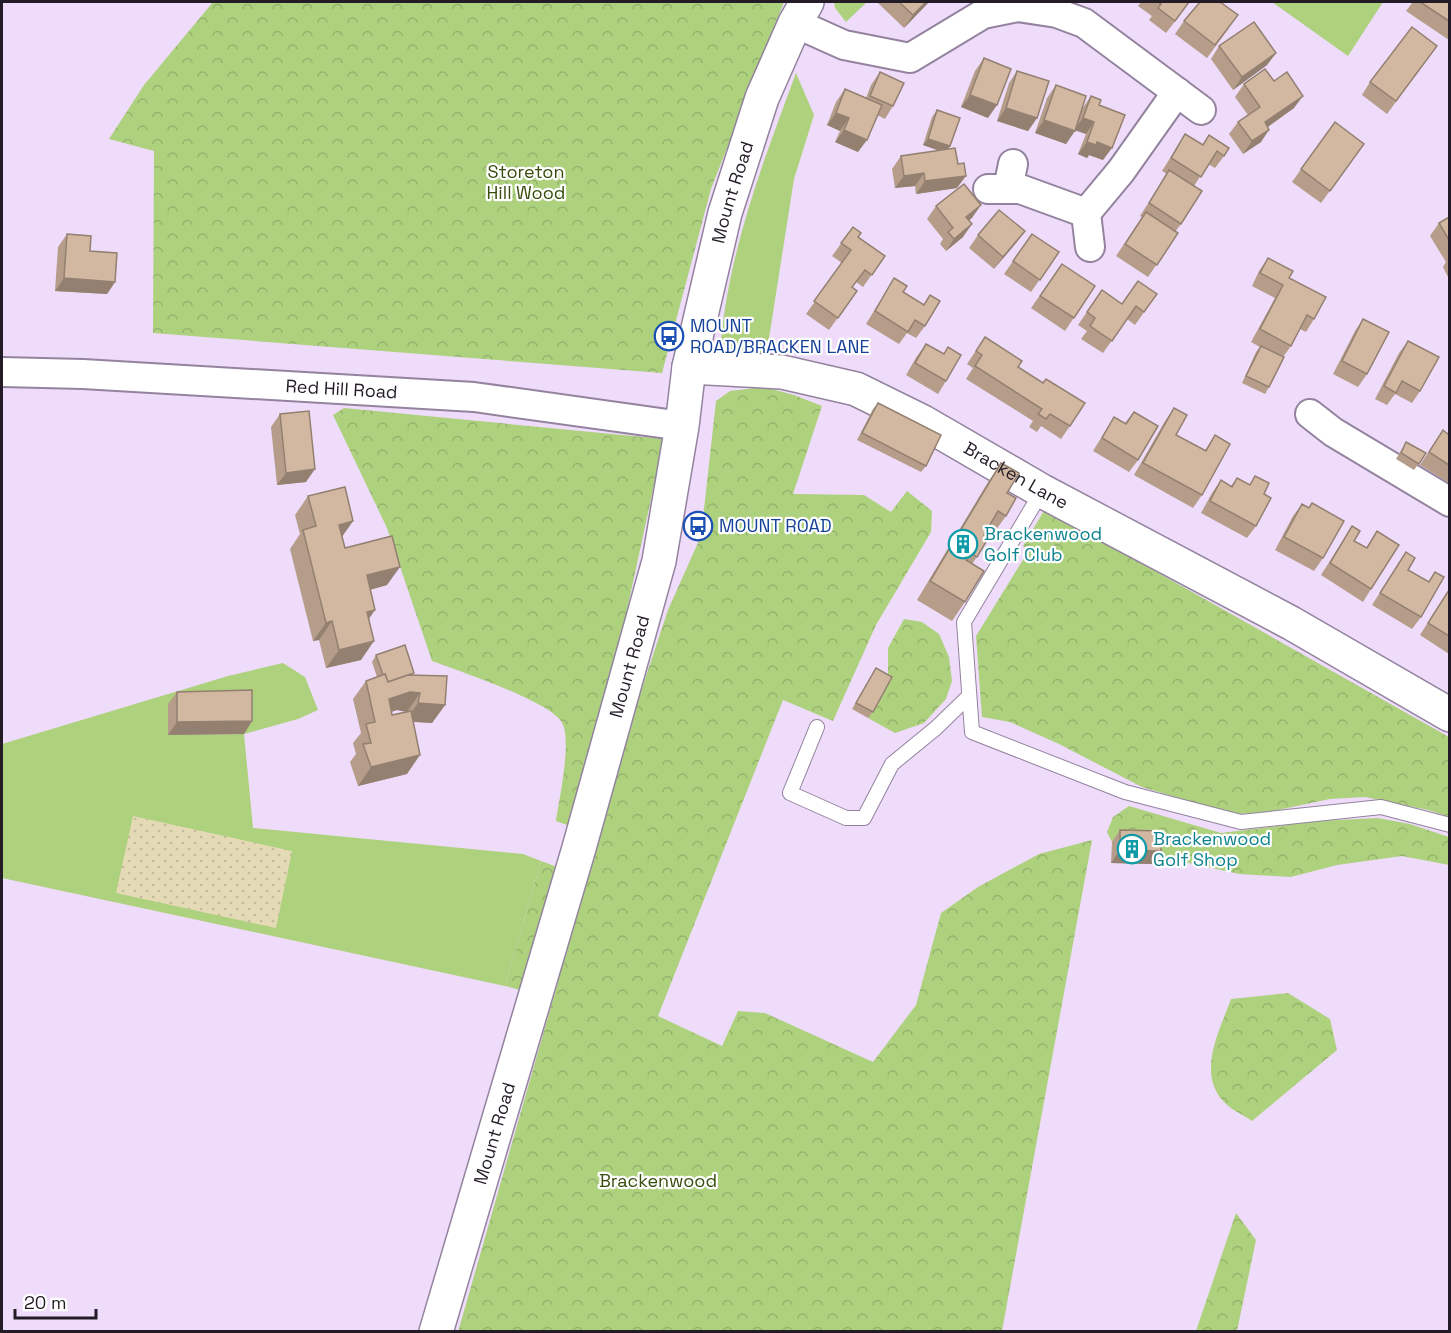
<svg xmlns="http://www.w3.org/2000/svg" width="1451" height="1333" font-family="'Space Grotesk',sans-serif">
<style>
.grass{fill:#aed17e;fill-rule:evenodd}
.forest{fill:url(#forest-crowns)}
.sand{fill:url(#sand-dots)}
.lines{fill:none;stroke-linecap:round;stroke-linejoin:round}
.lane-casing{stroke:#93839e;stroke-width:16}
.street-casing{stroke:#93839e;stroke-width:32}
.secondary-casing{stroke:#93839e;stroke-width:36}
.lane{stroke:#fff;stroke-width:14}
.street{stroke:#fff;stroke-width:28}
.secondary{stroke:#fff;stroke-width:33}
.wall{fill:#b59d8a;fill-rule:evenodd}
.shaded-wall{fill:#938071}
.building{fill:#d2b7a1;stroke:#938071;stroke-width:1.5}
.labels{text-anchor:middle;stroke-width:4.5;stroke-linejoin:round;paint-order:stroke}
.park-label{font-size:18px;fill:#364d0c;stroke:#fff}
.street-label{font-size:18px;fill:#231c27;stroke:#fff}
.transit-label{font-size:18px;fill:#164399;stroke:#fff;text-anchor:start}
.culture-label{font-size:18px;fill:#0d838f;stroke:#fff;text-anchor:start}
</style>
<defs>
<pattern id="forest-crowns" width="20" height="18" patternUnits="userSpaceOnUse" patternTransform="scale(1.5)"><rect width="20" height="18" fill="#aed17e"/><path d="M2 6a3 3 0 1 1 6 0M12 15a3 3 0 1 1 6 0" fill="none" stroke="#95b36d"/></pattern>
<pattern id="sand-dots" width="8" height="8" patternUnits="userSpaceOnUse" patternTransform="scale(1.5)"><rect width="8" height="8" fill="#e4dbb6"/><path d="M2 2h.1M6 6h.1" fill="none" stroke="#c3bb9c" stroke-width="1.8" stroke-linecap="round"/></pattern>
</defs>
<rect width="100%" height="100%" fill="#eedcfa"/>
<g class="grass">
<polygon points="834,2 867,2 846,22 835,8"/>
<polygon points="1272,2 1383,2 1348,56"/>
<path d="M796 73 814 115 794 179 767 351 760 360C745 358 733 353 721 342 729 249 764 160 796 73Z"/>
<path d="M283 663 305 677 318 710 298 719 244 734 253 828 523 854 541 861 505 986 2 878V744L228 676ZM168 704 243 734 169 735Z"/>
</g>
<g class="forest">
<polygon points="213,2 784,2 711,189 662,373 153,333 154,151 109,139 144,85"/>
<polygon points="764,387 794,395 822,406 793,494 864,495 891,512 907,491 932,511 931,532 876,625 833,721 783,700 658,1016 722,1046 738,1011 765,1013 873,1062 916,1005 941,913 978,887 1039,854 1092,840 1002,1331 458,1332 642,688 668,610 701,536 716,401 730,391"/>
<path d="M344 408 664 439 606 707 575 828 556 821C559 800 573 737 561 721 546 700 459 671 432 661L387 528 333 415Z"/>
<polygon points="1045,509 1449,737 1449,817 1428,810 1365,797 1330,799 1264,813 1232,814 1142,787 1059,744 1010,722 982,717 976,636 1029,550 1023,546"/>
<polygon points="904,619 922,622 939,634 949,657 952,681 946,699 924,723 895,733 868,718 888,684 888,648"/>
<polygon points="1129,806 1221,833 1318,821 1378,818 1410,824 1449,837 1449,865 1402,856 1337,865 1291,877 1239,874 1152,855 1152,843 1112,842 1107,832 1113,817"/>
<polygon points="541,861 560,868 520,990 505,986"/>
<path d="M1288 993 1330 1019 1337 1050 1252 1121C1244 1115 1231 1110 1224 1102 1196 1073 1220 1030 1231 999Z"/>
<polygon points="1236,1213 1256,1240 1237,1331 1196,1331"/>
</g>
<polygon class="sand" points="133,816 292,851 276,928 116,893"/>
<g class="lines">
<g class="lane-casing">
<g id="lane">
<polyline points="1042,491 964,622 972,732 1125,792 1241,822 1381,807 1450,825"/>
<polyline points="817,727 790,793 846,818 864,818 892,764 936,728 969,696"/>
</g>
</g>
<g class="street-casing">
<g id="street">
<polyline points="795,23 844,45 910,58 983,14 1018,7 1057,13 1084,23 1201,110"/>
<polyline points="988,189 1020,189 1086,213 1121,171 1177,92"/>
<polyline points="1008,189 1013,164"/>
<polyline points="1086,213 1090,247"/>
<path id="s1" d="M2 372 83 374 474 397 682 426"/>
<polyline points="1310,414 1333,432 1450,502"/>
</g>
</g>
<g class="secondary-casing">
<g id="secondary">
<path id="s2" d="M689 367 782 372 856 389 923 422 1042 491 1291 623 1450 715"/>
<path id="s3" d="M436 1332 579 848 659 561 682 426 689 367 725 213 762 98 795 23 807 2"/>
</g>
</g>
<use href="#lane" class="lane"/>
<use href="#street" class="street"/>
<use href="#secondary" class="secondary"/>
</g>
<g class="wall">
<polygon points="879,2 929,2 904,28 878,3"/>
<polygon points="1141,2 1190,2 1166,33 1149,20 1152,16 1138,6"/>
<polygon points="1413,2 1449,2 1449,40 1406,11"/>
<polygon points="1184,21 1229,28 1207,58 1175,34"/>
<polygon points="1219,46 1276,53 1267,65 1233,90 1211,59"/>
<polygon points="1437,46 1387,114 1362,95 1370,82"/>
<polygon points="984,58 988,118 961,107 975,71"/>
<polygon points="1017,71 1037,118 1028,131 997,121 1009,83"/>
<polygon points="880,72 893,106 885,119 877,115 858,152 835,142 840,131 827,125 836,102 845,89 866,98 871,85"/>
<polygon points="1244,84 1294,108 1268,127 1261,142 1243,154 1229,134 1238,122 1248,115 1235,97"/>
<polygon points="1056,85 1082,109 1091,96 1099,105 1103,160 1089,155 1087,158 1078,154 1086,134 1075,130 1066,144 1035,133 1047,98"/>
<polygon points="937,110 950,146 948,149 957,188 916,194 915,186 895,188 892,169 901,156 940,151 923,145 932,117"/>
<polygon points="1335,122 1364,144 1321,203 1292,182"/>
<polygon points="1185,134 1203,145 1209,135 1224,156 1215,168 1208,164 1194,186 1181,224 1175,232 1178,233 1148,277 1116,256 1142,217 1140,216 1167,174 1162,171"/>
<polygon points="936,206 972,218 969,220 963,237 946,251 940,244 943,239 927,219"/>
<polygon points="1449,217 1449,279 1443,267 1446,262 1430,236 1439,223"/>
<polygon points="853,227 858,237 885,256 863,287 856,282 852,287 857,291 829,330 806,314 842,263 832,256"/>
<polygon points="1025,231 1016,243 994,269 969,248 978,235"/>
<polygon points="67,234 90,251 115,282 107,294 55,291 58,247"/>
<polygon points="1032,234 1059,252 1031,292 1004,274"/>
<polygon points="1268,258 1289,278 1314,319 1306,332 1300,329 1291,346 1283,357 1269,387 1265,394 1242,383 1256,352 1260,347 1251,342 1275,298 1252,286 1259,271"/>
<polygon points="1062,264 1095,286 1065,331 1031,308"/>
<polygon points="894,278 903,292 924,305 930,295 925,326 916,338 907,333 899,344 866,324"/>
<polygon points="1102,290 1122,304 1157,294 1135,325 1127,319 1103,353 1081,339 1087,331 1078,325"/>
<polygon points="1363,319 1367,374 1358,387 1333,374 1355,331"/>
<polygon points="985,337 1018,367 1070,426 1061,439 1041,426 1037,432 1029,427 1033,421 966,379 973,368 967,364"/>
<polygon points="1408,341 1420,391 1412,403 1395,394 1387,405 1375,399 1399,353"/>
<polygon points="926,344 944,354 948,347 946,381 938,394 906,375 917,356"/>
<polygon points="878,403 926,466 921,472 857,440 873,409"/>
<polygon points="1174,408 1176,435 1205,450 1215,435 1202,495 1193,508 1134,475 1165,421"/>
<polygon points="1134,412 1138,460 1129,472 1093,451 1106,430 1114,417 1125,423"/>
<polygon points="280,414 306,482 277,485 271,427"/>
<polygon points="1443,430 1449,435 1449,483 1420,465"/>
<polygon points="1406,442 1426,453 1414,470 1396,459"/>
<polygon points="1001,463 1007,493 1006,516 993,534 986,530 984,535 977,557 972,564 965,602 952,621 917,600 988,482"/>
<polygon points="1255,476 1264,494 1256,526 1247,538 1201,513 1212,493 1221,480 1231,486 1237,478 1249,485"/>
<polygon points="308,496 353,521 342,537 345,548 387,585 370,590 369,619 361,660 326,668 319,640 313,641 290,549 300,534 295,515"/>
<polygon points="1312,503 1323,558 1314,571 1275,550 1293,516 1302,504 1309,508"/>
<polygon points="1352,526 1354,541 1366,548 1377,531 1371,589 1363,602 1321,575"/>
<polygon points="1406,552 1408,570 1428,582 1435,572 1421,617 1412,629 1372,605"/>
<polygon points="1449,589 1449,654 1420,635"/>
<path d="M376 655 413 675 445 705 432 723 413 722 407 774 358 786 350 762 356 754 353 743 361 733 353 699 366 681 377 677 372 662ZM397 710 407 712 392 715 391 712Z"/>
<polygon points="876,668 873,712 868,718 852,709"/>
<polygon points="177,692 252,721 244,734 168,735 168,704"/>
<polygon points="1120,830 1152,864 1111,863 1112,842"/>
</g>
<g class="shaded-wall">
<polygon points="926,2 929,2 904,28 913,15"/>
<polygon points="1276,53 1267,65 1233,90 1242,77"/>
<polygon points="970,95 997,105 988,118 961,107"/>
<polygon points="1303,96 1294,108 1256,135 1265,122"/>
<polygon points="1006,108 1037,118 1028,131 997,121"/>
<polygon points="836,113 849,118 840,131 827,125"/>
<polygon points="1083,118 1094,122 1086,134 1074,130"/>
<polygon points="1044,120 1075,131 1066,144 1035,133"/>
<polygon points="844,130 867,140 858,152 835,142"/>
<polygon points="1269,130 1261,142 1243,154 1252,141"/>
<polygon points="928,139 950,146 946,153 923,145"/>
<polygon points="1087,142 1097,142 1112,148 1103,160 1089,155 1087,158 1078,154"/>
<polygon points="924,173 915,186 895,188 904,176"/>
<polygon points="966,176 957,188 916,194 925,181"/>
<polygon points="981,205 972,218 957,230 966,217"/>
<polygon points="972,224 963,237 946,251 954,239"/>
<polygon points="1025,231 1016,243 994,269 1003,257"/>
<polygon points="64,278 115,282 107,294 55,291"/>
<polygon points="315,469 306,482 277,485 286,473"/>
<polygon points="353,521 340,539 339,525"/>
<polygon points="400,567 387,585 354,594 367,575"/>
<polygon points="375,610 362,629 367,612"/>
<polygon points="332,621 319,640 313,641 326,623"/>
<polygon points="374,641 361,660 326,668 339,650"/>
<polygon points="410,692 420,693 407,712 397,710 376,717 389,699"/>
<polygon points="418,703 445,705 432,723 405,721"/>
<polygon points="252,721 244,734 168,735 177,722"/>
<polygon points="420,755 407,774 358,786 371,767"/>
<polygon points="1120,850 1161,851 1152,864 1111,863"/>
</g>
<g class="building">
<polygon points="899,2 926,2 913,15"/>
<polygon points="1158,2 1189,2 1175,21 1158,8 1161,4"/>
<polygon points="1200,2 1220,2 1238,15 1215,45 1184,21"/>
<polygon points="1420,2 1449,2 1449,21"/>
<polygon points="1254,22 1276,53 1242,77 1219,46"/>
<polygon points="1412,27 1437,46 1396,101 1370,82"/>
<polygon points="984,58 1011,69 997,105 970,95"/>
<polygon points="1265,69 1274,81 1287,72 1303,96 1265,122 1269,130 1252,141 1238,122 1260,107 1244,84"/>
<polygon points="1017,71 1049,81 1037,118 1006,108"/>
<polygon points="880,72 904,83 893,106 870,96"/>
<polygon points="1056,85 1086,96 1075,131 1044,120"/>
<polygon points="845,89 882,105 867,140 844,130 849,118 836,113"/>
<polygon points="1091,96 1101,100 1099,105 1125,115 1112,148 1097,142 1096,145 1087,142 1094,122 1083,118"/>
<polygon points="937,110 960,118 950,146 928,139"/>
<polygon points="1335,122 1364,144 1330,191 1301,169"/>
<polygon points="1185,134 1203,145 1209,135 1229,148 1224,156 1217,151 1201,177 1171,158"/>
<polygon points="955,148 958,164 964,163 966,176 925,181 924,173 904,176 901,156"/>
<polygon points="1169,170 1202,191 1181,224 1149,203"/>
<polygon points="964,184 981,205 966,217 972,224 954,239 948,232 953,228 936,206"/>
<polygon points="999,210 1025,231 1003,257 978,235"/>
<polygon points="1146,212 1178,233 1157,265 1125,244"/>
<polygon points="1449,217 1449,240 1439,223"/>
<polygon points="853,227 861,233 858,237 885,256 872,275 865,270 852,287 857,291 838,318 814,301 851,250 841,243"/>
<polygon points="67,234 91,236 90,251 117,253 115,282 64,278"/>
<polygon points="1032,234 1059,252 1040,280 1013,261"/>
<polygon points="1268,258 1293,271 1289,278 1326,297 1314,319 1307,315 1291,346 1260,329 1283,285 1260,273"/>
<polygon points="1062,264 1095,286 1074,318 1040,296"/>
<polygon points="894,278 907,286 903,292 924,305 930,295 940,301 925,326 915,320 908,332 875,311"/>
<polygon points="1138,281 1157,294 1144,312 1136,306 1112,341 1090,326 1095,318 1087,312 1102,290 1122,304"/>
<polygon points="1363,319 1389,332 1367,374 1342,361"/>
<polygon points="985,337 1022,361 1018,367 1043,383 1046,379 1085,403 1070,426 1050,414 1046,419 1038,414 1042,409 975,366 982,355 976,351"/>
<polygon points="1408,341 1439,357 1420,391 1402,381 1396,393 1384,386"/>
<polygon points="926,344 944,354 948,347 961,355 946,381 915,363"/>
<polygon points="1261,346 1284,357 1269,387 1246,376"/>
<polygon points="878,403 941,435 926,466 862,433"/>
<polygon points="1174,408 1187,415 1176,435 1206,451 1215,435 1230,444 1202,495 1143,463"/>
<polygon points="309,411 315,469 286,473 280,414"/>
<polygon points="1134,412 1158,426 1138,460 1102,438 1114,417 1126,424"/>
<polygon points="1443,430 1449,435 1449,465 1429,452"/>
<polygon points="1406,442 1426,453 1419,464 1401,453"/>
<polygon points="1001,463 1019,473 1007,493 1016,498 1006,516 998,511 984,535 989,537 977,557 971,553 966,560 984,571 965,602 930,581"/>
<polygon points="1255,476 1269,483 1264,494 1271,498 1256,526 1210,501 1221,480 1232,487 1237,478 1250,485"/>
<polygon points="345,487 353,521 339,525 345,548 392,536 400,567 367,575 375,610 367,612 374,641 339,650 332,621 326,623 303,530 316,526 308,496"/>
<polygon points="1312,503 1344,521 1323,558 1284,537 1302,504 1309,508"/>
<polygon points="1352,526 1360,531 1354,541 1367,548 1377,531 1399,545 1371,589 1330,563"/>
<polygon points="1406,552 1415,558 1408,570 1429,582 1435,572 1444,577 1421,617 1380,593"/>
<polygon points="1449,590 1449,636 1428,623"/>
<polygon points="405,645 414,673 388,682 385,674 383,675 376,655"/>
<polygon points="876,668 892,677 873,712 856,703"/>
<polygon points="385,674 388,682 408,675 447,676 445,705 418,703 420,693 410,692 389,699 392,715 411,711 420,755 371,767 363,744 371,743 366,724 375,722 366,681"/>
<polygon points="252,690 252,721 177,722 177,692"/>
<polygon points="1120,830 1161,831 1161,851 1120,850"/>
</g>
<defs>
<g id="bus-ring" transform="scale(1.5)"><circle r="9.5" fill="#fff" stroke="#1a4fb4" stroke-width="1.5"/><path d="M-5-6H5V4H4V6H2V4H-2V6H-4V4H-5ZM-3.5-4V0h7V-4ZM-3.5 1.2v1.5H-2V1.2ZM2 1.2v1.5H3.5V1.2Z" fill="#1a4fb4"/></g>
<g id="building-ring" transform="scale(1.5)"><circle r="9.5" fill="#fff" stroke="#0f9aa8" stroke-width="1.5"/><path d="M-4-6H4V6H1V3H-1V6H-4ZM-2.5-4.3h1.7v1.8h-1.7ZM.8-4.3h1.7v1.8H.8ZM-2.5-1h1.7V.8h-1.7ZM.8-1h1.7V.8H.8Z" fill="#0f9aa8"/></g>
</defs>
<g fill-rule="evenodd">
<use href="#bus-ring" x="669" y="336"/>
<use href="#bus-ring" x="698" y="526"/>
<use href="#building-ring" x="963" y="544"/>
<use href="#building-ring" x="1132" y="849"/>
</g>
<g class="labels">
<g class="park-label">
<text x="526" y="178">Storeton<tspan x="526" dy="21">Hill Wood</tspan></text>
<text x="658" y="1187">Brackenwood</text>
</g>
<g class="street-label">
<text dy="6" stroke="none"><textPath href="#s3" startOffset="1179">Mount Road</textPath></text>
<text dy="6" stroke="none"><textPath href="#s1" startOffset="340">Red Hill Road</textPath></text>
<text dy="6" stroke="none"><textPath href="#s2" startOffset="351">Bracken Lane</textPath></text>
<text dy="6" stroke="none"><textPath href="#s3" startOffset="693">Mount Road</textPath></text>
<text dy="6" stroke="none"><textPath href="#s3" startOffset="207">Mount Road</textPath></text>
</g>
<g class="transit-label">
<text x="690" y="332">MOUNT<tspan x="690" dy="21">ROAD/BRACKEN LANE</tspan></text>
<text x="719" y="532">MOUNT ROAD</text>
</g>
<g class="culture-label">
<text x="984" y="540">Brackenwood<tspan x="984" dy="21">Golf Club</tspan></text>
<text x="1153" y="845">Brackenwood<tspan x="1153" dy="21">Golf Shop</tspan></text>
</g>
</g>
<rect width="1451" height="1333" fill="none" stroke="#231c27" stroke-width="6"/>
<path d="M15 1309v9h81v-9" fill="none" stroke="#231c27" stroke-width="3"/>
<text x="24" y="1309" font-size="18" fill="#231c27" stroke="#ffffff" stroke-width="4.5" paint-order="stroke">20 m</text>
</svg>
